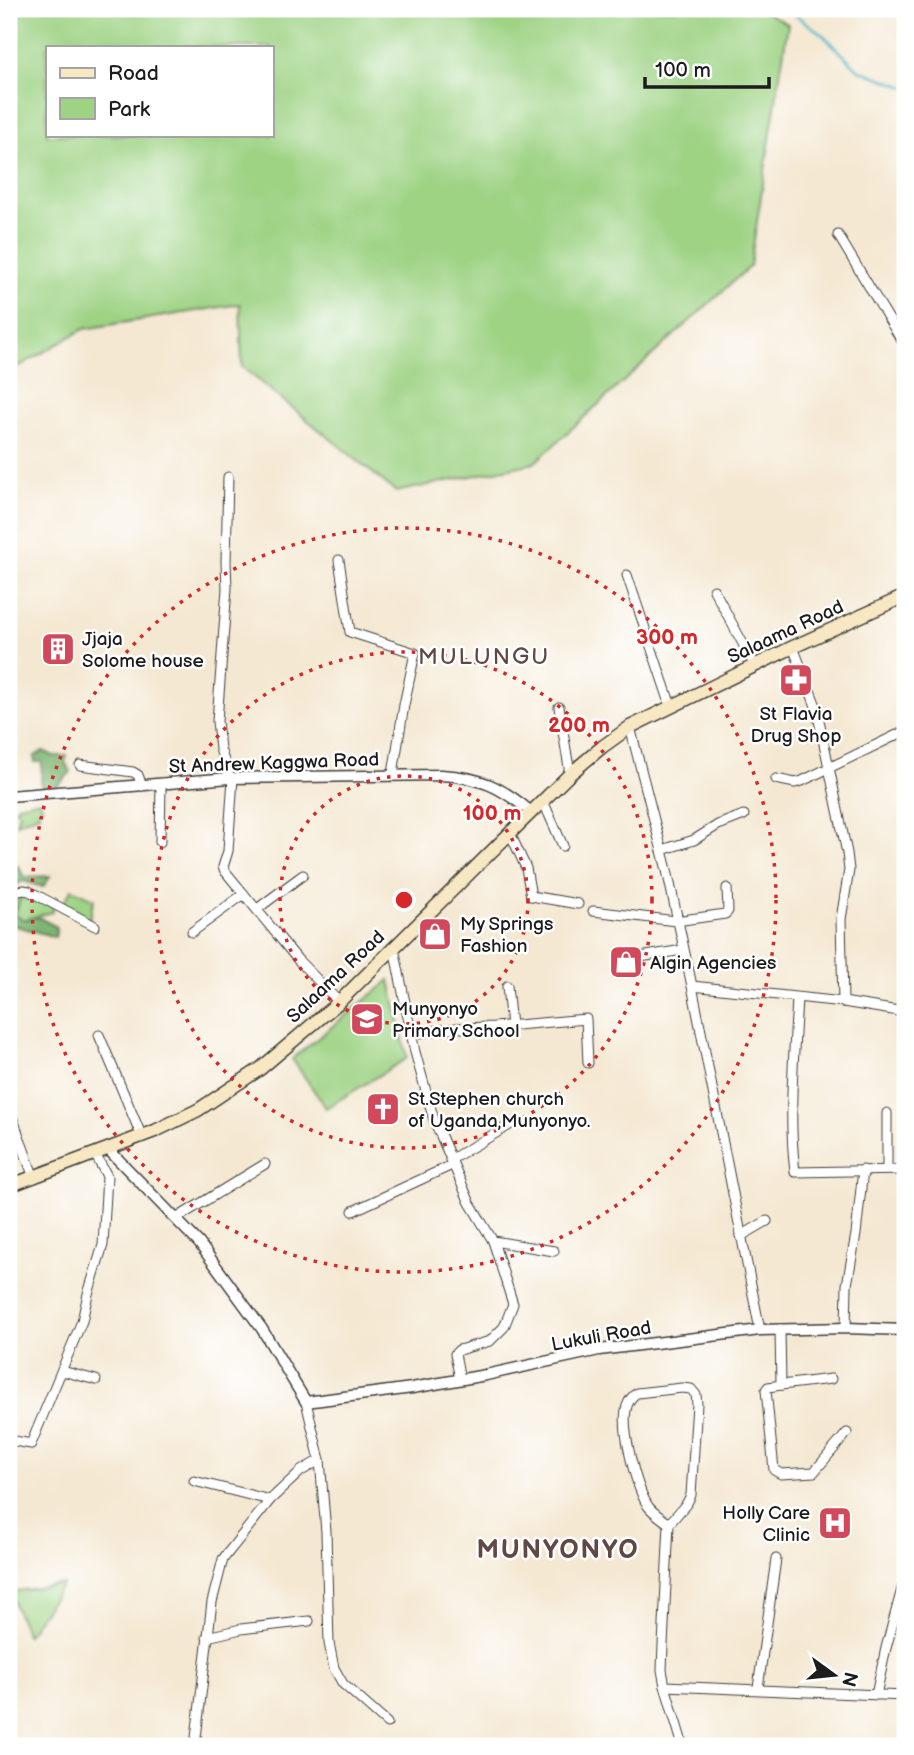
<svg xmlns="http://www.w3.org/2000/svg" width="914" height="1755" font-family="'Balsamiq Sans',sans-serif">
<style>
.green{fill:#9ed384;stroke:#5d7850;stroke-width:2;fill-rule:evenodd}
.forest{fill:#7eb572;stroke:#4d6847;stroke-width:2}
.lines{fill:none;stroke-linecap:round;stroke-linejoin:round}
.stream{stroke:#47b3c4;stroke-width:2.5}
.minor-casing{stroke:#3c3b37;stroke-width:11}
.tertiary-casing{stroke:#3c3b37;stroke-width:13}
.secondary-casing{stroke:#3c3b37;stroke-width:15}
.minor{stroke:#fff;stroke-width:9}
.tertiary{stroke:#fff;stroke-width:10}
.secondary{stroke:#f7e8c3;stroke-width:12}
.ring{fill:none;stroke:#d62828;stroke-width:3.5;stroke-dasharray:3.5 7}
.labels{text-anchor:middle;stroke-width:5;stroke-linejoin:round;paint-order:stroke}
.street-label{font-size:19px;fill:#1c1c1c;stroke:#fff}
.poi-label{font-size:19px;fill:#1c1c1c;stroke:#fff;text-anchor:start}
.quarter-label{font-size:23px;letter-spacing:2px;fill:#614845;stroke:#fff}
.district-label{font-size:26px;font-weight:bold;letter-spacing:2px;fill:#614845;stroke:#fff}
.centre{fill:#d62828;stroke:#fff;stroke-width:3.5}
.ring-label{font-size:21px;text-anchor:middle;font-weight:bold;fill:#d62828;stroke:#fff;stroke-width:5;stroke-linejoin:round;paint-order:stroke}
</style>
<rect width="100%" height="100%" fill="#fff"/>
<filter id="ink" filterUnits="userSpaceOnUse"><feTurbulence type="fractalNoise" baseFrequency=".0143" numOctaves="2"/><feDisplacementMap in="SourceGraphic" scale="14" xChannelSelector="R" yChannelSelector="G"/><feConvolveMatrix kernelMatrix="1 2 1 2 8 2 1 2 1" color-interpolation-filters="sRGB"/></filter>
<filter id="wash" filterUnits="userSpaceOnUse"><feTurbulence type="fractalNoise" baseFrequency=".00686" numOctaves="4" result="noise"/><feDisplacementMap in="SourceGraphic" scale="28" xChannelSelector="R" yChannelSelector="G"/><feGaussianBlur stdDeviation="1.57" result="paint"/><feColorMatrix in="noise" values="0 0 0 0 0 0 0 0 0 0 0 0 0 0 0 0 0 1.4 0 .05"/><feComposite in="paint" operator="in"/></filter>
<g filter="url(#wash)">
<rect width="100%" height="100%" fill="#f4e8d2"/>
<g class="green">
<path d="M9 9H760L788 24 750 266 534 463 396 492 242 367 240 304 84 329 9 372ZM47 47H271V135H47Z"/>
<polygon points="40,800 42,807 39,810 39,814 16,823 19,813 15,809 18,805"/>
<polygon points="72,889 94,899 89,920 62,905"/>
<polygon points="23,890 54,905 52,912 23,920 15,915"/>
<polygon points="390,980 407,1058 326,1108 292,1059"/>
<polygon points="63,1584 27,1635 9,1592"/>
</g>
<g class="forest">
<polygon points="43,751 54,756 67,756 65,762 71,772 57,786 41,788 42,762 35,762 34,757"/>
<polygon points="18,866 24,877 50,876 43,887 23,881 9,889 13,876 11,872 9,873 9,868"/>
<polygon points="23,890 15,915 24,920 38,917 57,927 55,937 9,924 9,895"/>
</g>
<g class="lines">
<polyline class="stream" points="787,9 822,34 859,70 905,87"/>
</g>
</g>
<g filter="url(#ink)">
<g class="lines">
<g class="minor-casing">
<g id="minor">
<polyline points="838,235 905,346"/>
<polyline points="228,477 226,562 227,588 217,721 220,749 230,778"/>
<polyline points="339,560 350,632 415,653 404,705 393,774"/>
<polyline points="627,575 671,706"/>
<polyline points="714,590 755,666"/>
<polyline points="793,647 816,706 847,853 849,870 841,919 843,1002"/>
<polyline points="559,707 570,774"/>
<polyline points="630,727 667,870 692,986 760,1330"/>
<polyline points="80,765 133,772 138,775 142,786"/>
<polyline points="233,778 228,851 223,867 225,871 298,960 339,1002"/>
<polyline points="776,779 795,783 802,781 905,731"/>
<polyline points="543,801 563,846"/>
<polyline points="510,833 526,868 531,896 578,904"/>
<polyline points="160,842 161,784"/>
<polyline points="662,850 694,840 718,825 744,815"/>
<polyline points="9,894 23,890 29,891 95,926"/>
<polyline points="257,909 303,875"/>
<polyline points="593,911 676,921 725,914 728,911 727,888"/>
<polyline points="192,932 244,894"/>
<polyline points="394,948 415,1052 434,1120 470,1203 493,1241 513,1304 504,1327 490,1341 459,1350 455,1354 460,1379"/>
<polyline points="634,958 683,950"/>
<polyline points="507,986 511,1026"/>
<polyline points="692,986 843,1002 905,1012"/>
<path d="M797 999C794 1056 788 1114 795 1172L905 1170"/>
<polyline points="411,1034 457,1028 494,1027 586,1019 588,1063"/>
<polyline points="99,1035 142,1137"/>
<polyline points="9,1108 34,1178"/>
<polyline points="887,1113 887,1170"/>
<polyline points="450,1160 513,1123"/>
<polyline points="353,1211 452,1165"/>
<polyline points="177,1218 265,1164"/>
<polyline points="741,1236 767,1221"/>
<polyline points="493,1241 554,1251"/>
<polyline points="846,1328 847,1285 856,1234 863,1170"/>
<polyline points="780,1329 781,1385 768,1387 766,1390 774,1470 781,1474 814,1472 847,1433"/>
<polyline points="62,1371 96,1380"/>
<polyline points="781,1385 831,1379"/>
<polyline points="306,1402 320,1460 326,1532 329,1643 334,1668 343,1684 387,1723"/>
<polyline points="9,1440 31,1444 82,1321 88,1294 103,1245 107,1176 95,1154"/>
<polyline points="194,1481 270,1500"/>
<path d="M669 1524C662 1518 653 1513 648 1506 636 1487 620 1427 627 1406 629 1400 632 1396 637 1393L682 1388 691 1389 696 1395 697 1404 691 1495 687 1503 669 1524 663 1645 662 1670 665 1686 683 1746"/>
<polyline points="207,1637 241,1629 309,1621"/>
<polyline points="665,1686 905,1696"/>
<polyline points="758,1688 776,1559"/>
<polyline points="876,1695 886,1648 905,1578"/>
<polyline points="195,1746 212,1602 223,1559 270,1500 301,1471 320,1460"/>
</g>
</g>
<g class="tertiary-casing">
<g id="tertiary">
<path d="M9 796 230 778 441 775C481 777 501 787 531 812"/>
<polyline points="108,1149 199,1243 262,1329 306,1402 412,1388 486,1375 599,1350 760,1330 846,1328 905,1330"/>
</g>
</g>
<g class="secondary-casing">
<polyline id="secondary" points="9,1186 155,1131 198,1110 260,1069 339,1002 570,774 602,747 630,727 793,647 905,596"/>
</g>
<use href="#minor" class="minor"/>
<use href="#tertiary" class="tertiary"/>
<use href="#secondary" class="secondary"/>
</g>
</g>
<g class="ring">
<circle cx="404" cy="900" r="124"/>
<circle cx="404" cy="900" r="248"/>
<circle cx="404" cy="900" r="372"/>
</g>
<defs>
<g id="building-square" transform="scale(1.75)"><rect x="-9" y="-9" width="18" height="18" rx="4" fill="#d1495b" stroke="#fff"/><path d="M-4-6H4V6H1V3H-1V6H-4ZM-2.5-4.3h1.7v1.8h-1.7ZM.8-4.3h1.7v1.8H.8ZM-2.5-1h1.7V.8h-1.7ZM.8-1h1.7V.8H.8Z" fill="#fff"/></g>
<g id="pharmacy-square" transform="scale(1.75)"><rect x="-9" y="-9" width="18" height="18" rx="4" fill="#d1495b" stroke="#fff"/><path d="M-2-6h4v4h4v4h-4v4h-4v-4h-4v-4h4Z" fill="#fff"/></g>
<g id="shop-square" transform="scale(1.75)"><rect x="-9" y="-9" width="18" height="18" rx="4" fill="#d1495b" stroke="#fff"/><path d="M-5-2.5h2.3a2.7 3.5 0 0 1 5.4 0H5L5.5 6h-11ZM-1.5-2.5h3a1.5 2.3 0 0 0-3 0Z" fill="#fff"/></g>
<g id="school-square" transform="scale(1.75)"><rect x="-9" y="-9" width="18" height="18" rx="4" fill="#d1495b" stroke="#fff"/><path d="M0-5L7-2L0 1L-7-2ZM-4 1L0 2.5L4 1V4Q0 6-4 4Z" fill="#fff"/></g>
<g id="church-square" transform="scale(1.75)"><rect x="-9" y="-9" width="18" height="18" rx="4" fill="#d1495b" stroke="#fff"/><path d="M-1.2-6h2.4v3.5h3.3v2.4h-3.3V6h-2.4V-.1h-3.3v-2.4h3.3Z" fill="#fff"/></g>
<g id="hospital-square" transform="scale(1.75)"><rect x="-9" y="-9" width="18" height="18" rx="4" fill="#d1495b" stroke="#fff"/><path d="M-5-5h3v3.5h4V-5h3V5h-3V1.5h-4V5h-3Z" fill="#fff"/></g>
</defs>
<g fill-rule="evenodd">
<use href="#building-square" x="58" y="649"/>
<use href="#pharmacy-square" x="796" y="680"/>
<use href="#shop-square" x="435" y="934"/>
<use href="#shop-square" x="626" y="962"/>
<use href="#school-square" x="367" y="1019"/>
<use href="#church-square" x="383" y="1109"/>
<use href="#hospital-square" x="835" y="1523"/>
</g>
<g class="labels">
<g class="street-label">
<text transform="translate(785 631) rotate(-25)" y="7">Salaama Road</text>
<text transform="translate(274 762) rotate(-2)" y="7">St Andrew Kaggwa Road</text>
<text transform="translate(335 976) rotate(-43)" y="7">Salaama Road</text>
<text transform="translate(601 1335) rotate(-10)" y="7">Lukuli Road</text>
</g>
<g class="poi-label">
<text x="82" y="645">Jjaja<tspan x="82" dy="22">Solome house</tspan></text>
<text x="796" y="720" text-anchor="middle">St Flavia<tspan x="796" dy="22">Drug Shop</tspan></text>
<text x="460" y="930">My Springs<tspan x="460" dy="22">Fashion</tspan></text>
<text x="650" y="969">Algin Agencies</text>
<text x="392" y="1015">Munyonyo<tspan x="392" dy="22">Primary School</tspan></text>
<text x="408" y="1105">St.Stephen church<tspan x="408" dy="22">of Uganda,Munyonyo.</tspan></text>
<text x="810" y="1519" text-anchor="end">Holly Care<tspan x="810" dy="22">Clinic</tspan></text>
</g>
<g class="quarter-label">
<text x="484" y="664">MULUNGU</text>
</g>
<g class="district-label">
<text x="558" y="1558">MUNYONYO</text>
</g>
</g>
<circle cx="404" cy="900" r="10" class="centre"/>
<g class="ring-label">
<text x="667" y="644">300 m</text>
<text x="579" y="732">200 m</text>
<text x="492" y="820">100 m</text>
</g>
<rect width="914" height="1755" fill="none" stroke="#fff" stroke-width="35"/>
<rect x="46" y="46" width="228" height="91" fill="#ffffff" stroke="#a4a4a4" stroke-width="2"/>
<rect x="60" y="68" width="35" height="10" fill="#f7e8c3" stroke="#a4a4a4" stroke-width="2"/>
<text x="108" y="80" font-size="21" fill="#1c1c1c">Road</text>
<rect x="60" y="98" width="35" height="21" fill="#9ed384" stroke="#a4a4a4" stroke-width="2"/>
<text x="108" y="116" font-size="21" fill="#1c1c1c">Park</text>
<g transform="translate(834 1675) rotate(105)" stroke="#ffffff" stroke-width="5" paint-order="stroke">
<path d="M0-5L12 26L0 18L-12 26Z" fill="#1c1c1c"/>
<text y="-10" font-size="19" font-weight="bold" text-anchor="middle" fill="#1c1c1c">N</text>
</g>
<path d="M645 77v10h124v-10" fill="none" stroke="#1c1c1c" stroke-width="3.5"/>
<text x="655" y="77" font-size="21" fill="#1c1c1c" stroke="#ffffff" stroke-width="5" paint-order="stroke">100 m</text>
</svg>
